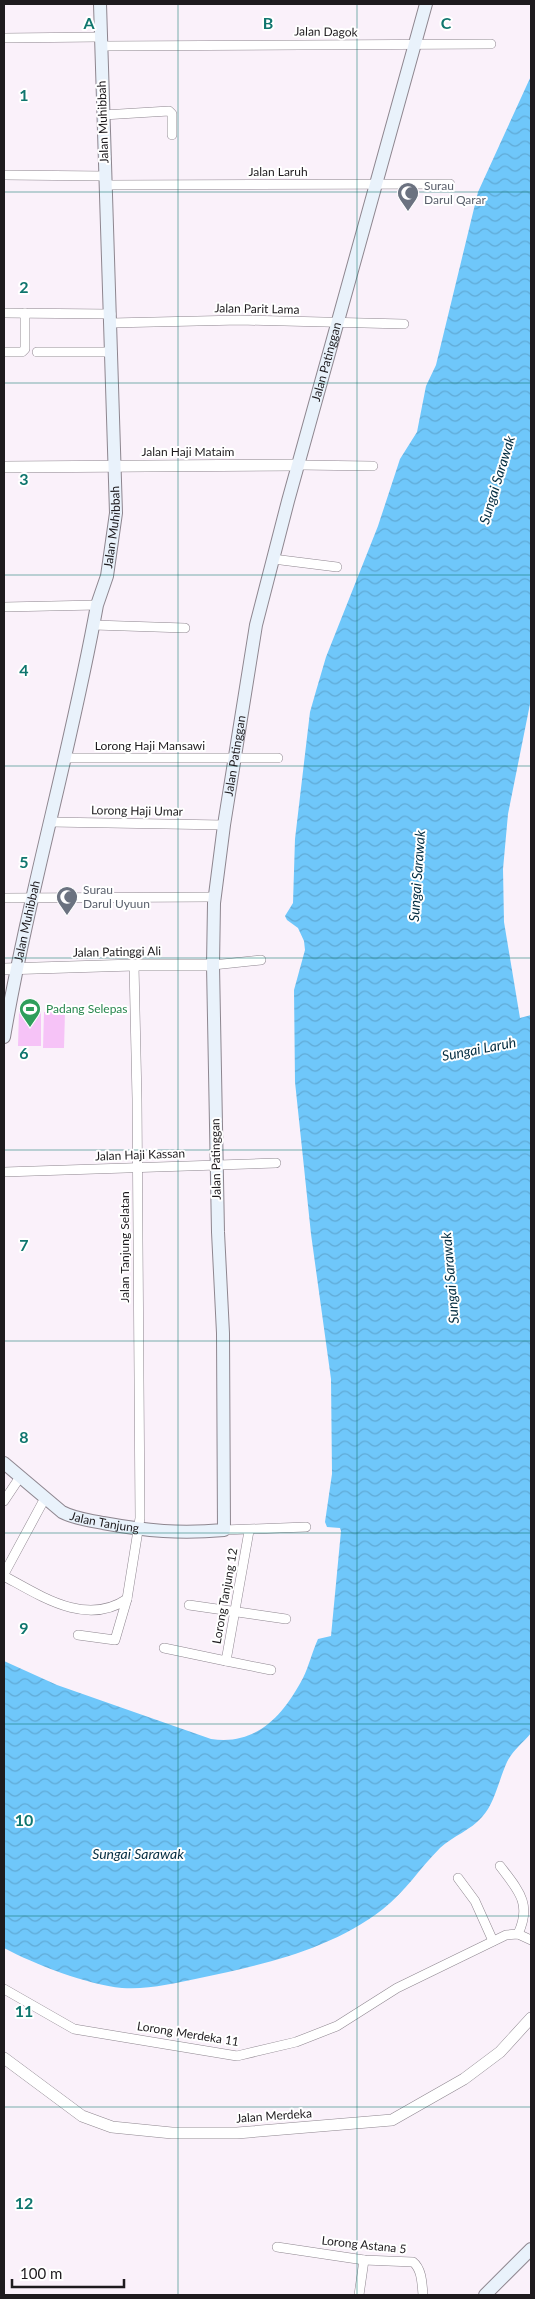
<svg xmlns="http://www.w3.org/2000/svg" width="535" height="2299" font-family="Lato,sans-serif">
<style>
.pitch{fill:#f6c3f7}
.water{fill:url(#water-waves)}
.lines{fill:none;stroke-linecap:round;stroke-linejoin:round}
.minor-casing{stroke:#8e868f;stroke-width:10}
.tertiary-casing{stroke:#8e868f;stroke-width:12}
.secondary-casing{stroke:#8e868f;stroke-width:14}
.minor{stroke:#fff;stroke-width:9}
.tertiary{stroke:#fff;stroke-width:11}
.secondary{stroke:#e9f2fb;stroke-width:12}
.grid{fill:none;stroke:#0f766e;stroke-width:1;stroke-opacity:0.55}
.labels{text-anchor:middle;stroke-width:4;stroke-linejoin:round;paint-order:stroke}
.street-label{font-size:12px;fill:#1e1b1e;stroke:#fff}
.worship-label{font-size:12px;fill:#5b616d;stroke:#fff;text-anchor:start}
.leisure-label{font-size:12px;fill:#27864d;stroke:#fff;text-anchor:start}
.water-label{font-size:14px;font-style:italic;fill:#042d41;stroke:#fff}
.grid-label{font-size:16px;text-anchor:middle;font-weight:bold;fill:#0f766e;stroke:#fff;stroke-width:4;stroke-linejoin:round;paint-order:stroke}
</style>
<defs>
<pattern id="water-waves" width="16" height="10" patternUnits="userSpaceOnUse" patternTransform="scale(1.25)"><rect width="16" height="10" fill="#6fc7fa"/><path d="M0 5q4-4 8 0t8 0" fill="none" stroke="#60aad6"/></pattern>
</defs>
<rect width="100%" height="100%" fill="#faf1fa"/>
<g class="pitch">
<polygon points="19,1011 41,1011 41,1046 18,1046"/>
<polygon points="44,1012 65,1012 64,1048 43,1048"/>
</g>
<path class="water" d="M531 76V699L508 814 503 869 504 922 520 1018 531 1015V1733C523 1743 513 1750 507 1762 499 1779 495 1803 482 1817 471 1830 453 1836 440 1848 420 1868 405 1892 383 1909 330 1950 265 1964 200 1978 175 1983 148 1990 122 1988 88 1985 34 1964 4 1948V1661L57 1685 211 1739C256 1746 283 1716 303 1678 309 1666 312 1652 318 1639L331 1636 341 1531 340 1528 327 1527 325 1522 332 1474 331 1379 311 1234 295 1082 294 990 305 950 304 941 298 928 287 920 285 916 293 903 295 839 310 712 316 691 326 657 378 526 400 459 417 432 426 386 436 365 478 192Z"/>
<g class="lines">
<g class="minor-casing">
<g id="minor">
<polyline points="4,38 100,37"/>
<polyline points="101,46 491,44"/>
<polyline points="103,115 169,111 172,114 172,135"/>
<polyline points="4,175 106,176"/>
<polyline points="106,185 450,184"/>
<polyline points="4,313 111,314"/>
<polyline points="111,323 240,320 404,324"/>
<polyline points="4,352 22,352 25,349 25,313"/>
<polyline points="37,352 112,352"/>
<polyline points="299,465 373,466"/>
<polyline points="273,559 337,567"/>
<polyline points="4,607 97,605"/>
<polyline points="94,625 185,628"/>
<polyline points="65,758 278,758"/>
<polyline points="50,822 224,825"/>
<polyline points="4,898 214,897"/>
<polyline points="213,965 261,960"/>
<polyline points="4,1172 276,1163"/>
<polyline points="4,1501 20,1477"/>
<polyline points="224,1530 306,1527"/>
<polyline points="4,1574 45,1498"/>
<path d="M4 1576C41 1596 86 1627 127 1599"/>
<polyline points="189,1605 286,1619"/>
<polyline points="78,1635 115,1640 127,1599 140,1518 137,1099 134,965"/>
<polyline points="164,1648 226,1661 249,1531"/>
<polyline points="226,1661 271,1670"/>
<path d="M500 1866C519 1891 532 1904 518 1934"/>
<polyline points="458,1878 475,1901 493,1941"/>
<polyline points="4,1989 74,2029 237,2056 296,2042 337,2026 397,1988 506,1935 518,1934 531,1940"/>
<path d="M277 2247 364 2260 413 2262C422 2269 422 2284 423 2295"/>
<polyline points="359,2295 364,2260"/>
</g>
</g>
<g class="tertiary-casing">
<g id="tertiary">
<polyline points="4,467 299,465"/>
<polyline points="4,969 134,965 213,965"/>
<polyline points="4,2058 82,2116 112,2127 172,2133 237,2133 392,2120 464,2079 500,2052 531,2018"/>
</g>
</g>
<g class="secondary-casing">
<g id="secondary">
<path id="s1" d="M4 1037C29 892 71 750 97 605L107 576 116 513 100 4"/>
<path id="s2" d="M4 1463 62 1512C75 1519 89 1520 103 1523 147 1531 180 1534 224 1530L223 1333 218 1232 213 965 214 903 224 825 256 625 288 501 426 4"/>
<polyline points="485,2295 531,2249"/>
</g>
</g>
<use href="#minor" class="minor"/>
<use href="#tertiary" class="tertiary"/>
<use href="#secondary" class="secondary"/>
</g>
<path class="grid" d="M178 4V2295M357 4V2295M4 192H531M4 383H531M4 575H531M4 766H531M4 958H531M4 1150H531M4 1341H531M4 1533H531M4 1724H531M4 1916H531M4 2107H531"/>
<defs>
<g id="mosque-pin" transform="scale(1.125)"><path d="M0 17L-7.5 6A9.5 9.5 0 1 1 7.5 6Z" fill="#6b7280" stroke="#fff"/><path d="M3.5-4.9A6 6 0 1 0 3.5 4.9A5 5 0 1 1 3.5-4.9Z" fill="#fff"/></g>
<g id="stadium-pin" transform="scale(1.125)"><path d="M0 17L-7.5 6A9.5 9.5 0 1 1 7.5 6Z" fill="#2e9e5b" stroke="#fff"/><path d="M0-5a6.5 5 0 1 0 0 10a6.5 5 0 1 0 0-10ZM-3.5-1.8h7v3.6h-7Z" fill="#fff"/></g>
</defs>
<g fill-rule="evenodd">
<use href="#mosque-pin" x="408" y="193"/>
<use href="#mosque-pin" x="67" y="897"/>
<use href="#stadium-pin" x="30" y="1009"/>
</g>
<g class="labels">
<g class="street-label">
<text transform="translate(326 32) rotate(1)" y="4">Jalan Dagok</text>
<text transform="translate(103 122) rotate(-92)" y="4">Jalan Muhibbah</text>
<text x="278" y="176">Jalan Laruh</text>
<text transform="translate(257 309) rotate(1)" y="4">Jalan Parit Lama</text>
<text dy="4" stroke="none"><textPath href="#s2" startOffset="1421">Jalan Patinggan</textPath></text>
<text x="188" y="456">Jalan Haji Mataim</text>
<text dy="4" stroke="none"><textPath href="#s1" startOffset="522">Jalan Muhibbah</textPath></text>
<text x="150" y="750">Lorong Haji Mansawi</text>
<text dy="4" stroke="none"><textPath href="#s2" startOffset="1016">Jalan Patinggan</textPath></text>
<text transform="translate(137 811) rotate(1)" y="4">Lorong Haji Umar</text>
<text dy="4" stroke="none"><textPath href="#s1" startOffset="118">Jalan Muhibbah</textPath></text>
<text transform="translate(117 952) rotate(-1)" y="4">Jalan Patinggi Ali</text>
<text transform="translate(140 1155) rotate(-2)" y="4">Jalan Haji Kassan</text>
<text transform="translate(216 1159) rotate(-91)" y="4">Jalan Patinggan</text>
<text transform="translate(125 1247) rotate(-90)" y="4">Jalan Tanjung Selatan</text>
<text dy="4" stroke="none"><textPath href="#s2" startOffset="120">Jalan Tanjung</textPath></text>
<text transform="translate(225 1596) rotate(-80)" y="4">Lorong Tanjung 12</text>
<text transform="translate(188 2034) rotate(9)" y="4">Lorong Merdeka 11</text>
<text transform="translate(274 2116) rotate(-4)" y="4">Jalan Merdeka</text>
<text transform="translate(364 2245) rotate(6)" y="4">Lorong Astana 5</text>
</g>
<g class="worship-label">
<text x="424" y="190">Surau<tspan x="424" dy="14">Darul Qarar</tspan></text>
<text x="83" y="894">Surau<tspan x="83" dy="14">Darul Uyuun</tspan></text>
</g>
<g class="leisure-label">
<text x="46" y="1013">Padang Selepas</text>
</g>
<g class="water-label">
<text transform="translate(497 480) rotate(-73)" y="5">Sungai Sarawak</text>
<text transform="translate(417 876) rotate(-86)" y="5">Sungai Sarawak</text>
<text transform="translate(479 1049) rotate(-11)" y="5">Sungai Laruh</text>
<text transform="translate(450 1278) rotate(-95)" y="5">Sungai Sarawak</text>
<text x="138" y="1859">Sungai Sarawak</text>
</g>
</g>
<g class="grid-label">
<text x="89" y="29">A</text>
<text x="268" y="29">B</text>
<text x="446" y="29">C</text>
<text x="24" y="101">1</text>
<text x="24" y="293">2</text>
<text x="24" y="485">3</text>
<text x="24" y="676">4</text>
<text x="24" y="868">5</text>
<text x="24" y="1059">6</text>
<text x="24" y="1251">7</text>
<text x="24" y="1443">8</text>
<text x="24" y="1634">9</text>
<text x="24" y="1826">10</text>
<text x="24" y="2017">11</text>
<text x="24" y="2209">12</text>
</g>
<rect width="535" height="2299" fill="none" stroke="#1e1b1e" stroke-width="10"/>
<path d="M12 2279v8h112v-8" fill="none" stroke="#1e1b1e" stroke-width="2.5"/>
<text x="20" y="2279" font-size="15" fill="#1e1b1e" stroke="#ffffff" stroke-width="4" paint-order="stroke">100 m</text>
</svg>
